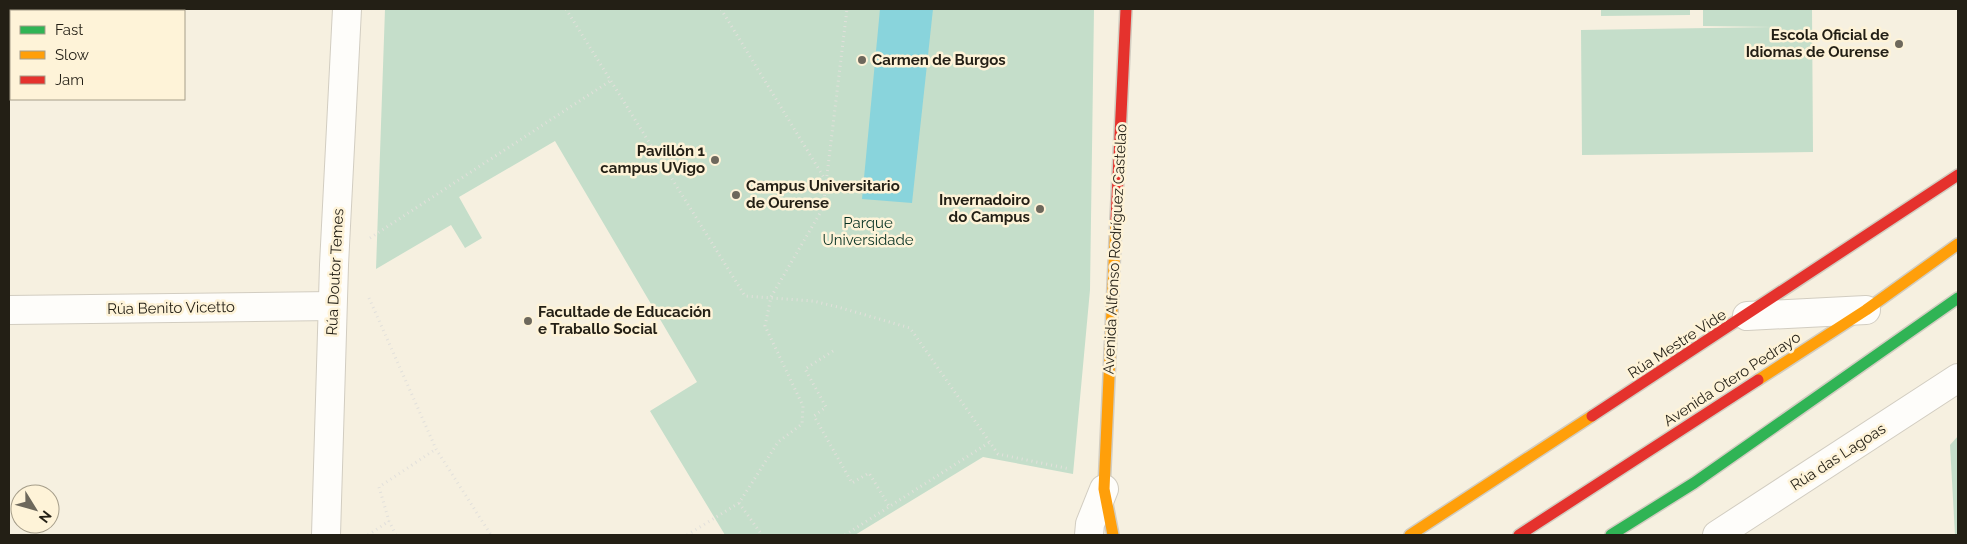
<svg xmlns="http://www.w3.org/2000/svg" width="1967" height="544" font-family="Raleway,sans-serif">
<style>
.green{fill:#c5deca}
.water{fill:#89d4dc}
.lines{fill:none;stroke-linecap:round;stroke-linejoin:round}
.street-casing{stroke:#d2cdc1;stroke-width:30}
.fast-casing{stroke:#d2cdc1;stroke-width:14}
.slow-casing{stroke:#d2cdc1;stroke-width:14}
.jam-casing{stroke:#d2cdc1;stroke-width:14}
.path{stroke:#e2e0db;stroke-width:3;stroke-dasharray:1 4;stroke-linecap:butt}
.street{stroke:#fefdfa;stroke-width:28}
.fast{stroke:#30b455;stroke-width:11}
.slow{stroke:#ff9f0a;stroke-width:11}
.jam{stroke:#e5322d;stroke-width:11}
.poi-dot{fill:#6d685c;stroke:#fef3d8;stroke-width:2}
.labels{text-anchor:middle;stroke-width:5;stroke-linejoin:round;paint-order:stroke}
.poi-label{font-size:15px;font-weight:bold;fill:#231f15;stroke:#fef3d8;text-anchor:end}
.park-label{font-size:15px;fill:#083223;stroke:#fef3d8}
.street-label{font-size:15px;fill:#231f15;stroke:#fef3d8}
</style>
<rect width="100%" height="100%" fill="#f6f0e0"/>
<g class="green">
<polygon points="385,9 1094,9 1090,290 1073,474 983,457 855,535 725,535 650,411 697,382 555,141 459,197 482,238 465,248 451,225 376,269"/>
<polygon points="1601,9 1690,9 1690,15 1601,16"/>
<polygon points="1703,9 1812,9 1813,152 1582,155 1581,30 1772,27 1703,26"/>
<polygon points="1958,436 1958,535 1955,535 1950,445"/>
</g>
<polygon class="water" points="880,9 933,9 912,203 862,199"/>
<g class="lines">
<g class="street-casing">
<g id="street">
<polyline points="9,310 332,306"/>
<polyline points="1747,316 1866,310"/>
<polyline points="326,535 334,265 347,9"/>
<polyline points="1089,535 1090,524 1104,489"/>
<polyline points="1717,535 1958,378"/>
</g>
</g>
<g class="fast-casing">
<polyline id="fast" points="1611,535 1694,483 1958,298"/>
</g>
<g class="slow-casing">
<g id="slow">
<polyline points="1758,380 1866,310 1958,244"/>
<polyline points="1113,535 1104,489 1116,220"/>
<polyline points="1410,535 1592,416"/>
</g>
</g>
<g class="jam-casing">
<g id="jam">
<polyline points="1116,220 1126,9"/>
<polyline points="1592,416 1958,175"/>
<polyline points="1519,535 1758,380"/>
</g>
</g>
<g class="path">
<polyline points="566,9 745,296 813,301 838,307 910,328 998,454 1070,469"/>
<polyline points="721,9 826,181"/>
<polyline points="370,238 610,81"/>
<polyline points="369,298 436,449 491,535"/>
<polyline points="833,351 805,369 826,407 814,416 852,483 869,473 889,506"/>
<polyline points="739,503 762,535"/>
<polyline points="368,535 389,521"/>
<polyline points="396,535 389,521 379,487 436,449"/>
<polyline points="687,535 739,503 778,442 802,424 803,406 765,326 771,297 823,208 847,9"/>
<polyline points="845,535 990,442"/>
</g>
<use href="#street" class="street"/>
<use href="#fast" class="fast"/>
<use href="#slow" class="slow"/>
<use href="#jam" class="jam"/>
</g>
<g class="poi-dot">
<circle cx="1899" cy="44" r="5"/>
<circle cx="862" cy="60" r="5"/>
<circle cx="715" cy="160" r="5"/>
<circle cx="736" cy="195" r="5"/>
<circle cx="1040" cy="209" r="5"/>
<circle cx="528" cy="321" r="5"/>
</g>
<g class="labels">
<g class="poi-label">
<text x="1889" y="40">Escola Oficial de<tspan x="1889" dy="17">Idiomas de Ourense</tspan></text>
<text x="872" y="65" text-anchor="start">Carmen de Burgos</text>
<text x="705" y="156">Pavillón 1<tspan x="705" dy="17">campus UVigo</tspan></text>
<text x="746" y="191" text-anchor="start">Campus Universitario<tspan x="746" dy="17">de Ourense</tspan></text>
<text x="1030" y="205">Invernadoiro<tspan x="1030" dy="17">do Campus</tspan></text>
<text x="538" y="317" text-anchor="start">Facultade de Educación<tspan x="538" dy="17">e Traballo Social</tspan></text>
</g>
<g class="park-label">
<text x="868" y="228">Parque<tspan x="868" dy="17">Universidade</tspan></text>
</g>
<g class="street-label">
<text transform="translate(1115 249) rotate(-87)" y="5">Avenida Alfonso Rodríguez Castelao</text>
<text transform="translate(335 272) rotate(-87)" y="5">Rúa Doutor Temes</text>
<text transform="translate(171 308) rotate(-1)" y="5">Rúa Benito Vicetto</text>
<text transform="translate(1677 344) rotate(-33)" y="5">Rúa Mestre Vide</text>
<text transform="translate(1732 379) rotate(-33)" y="5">Avenida Otero Pedrayo</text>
<text transform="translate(1838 457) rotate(-33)" y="5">Rúa das Lagoas</text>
</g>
</g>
<rect width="1967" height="544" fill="none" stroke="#231f15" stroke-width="20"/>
<rect x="10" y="10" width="175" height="90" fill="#fef3d8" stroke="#a69e8a"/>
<rect x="20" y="26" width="25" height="8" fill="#30b455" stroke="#a69e8a"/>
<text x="55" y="35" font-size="15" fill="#231f15">Fast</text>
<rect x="20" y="51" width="25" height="8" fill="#ff9f0a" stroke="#a69e8a"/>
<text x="55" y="60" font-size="15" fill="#231f15">Slow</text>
<rect x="20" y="76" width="25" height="8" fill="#e5322d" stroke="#a69e8a"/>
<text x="55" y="85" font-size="15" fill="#231f15">Jam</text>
<g transform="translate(35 509) rotate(127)"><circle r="24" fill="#fef3d8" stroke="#a69e8a"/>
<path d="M0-4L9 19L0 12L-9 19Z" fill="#6d685c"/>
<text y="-8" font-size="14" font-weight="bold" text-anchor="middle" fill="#231f15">N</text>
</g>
</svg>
